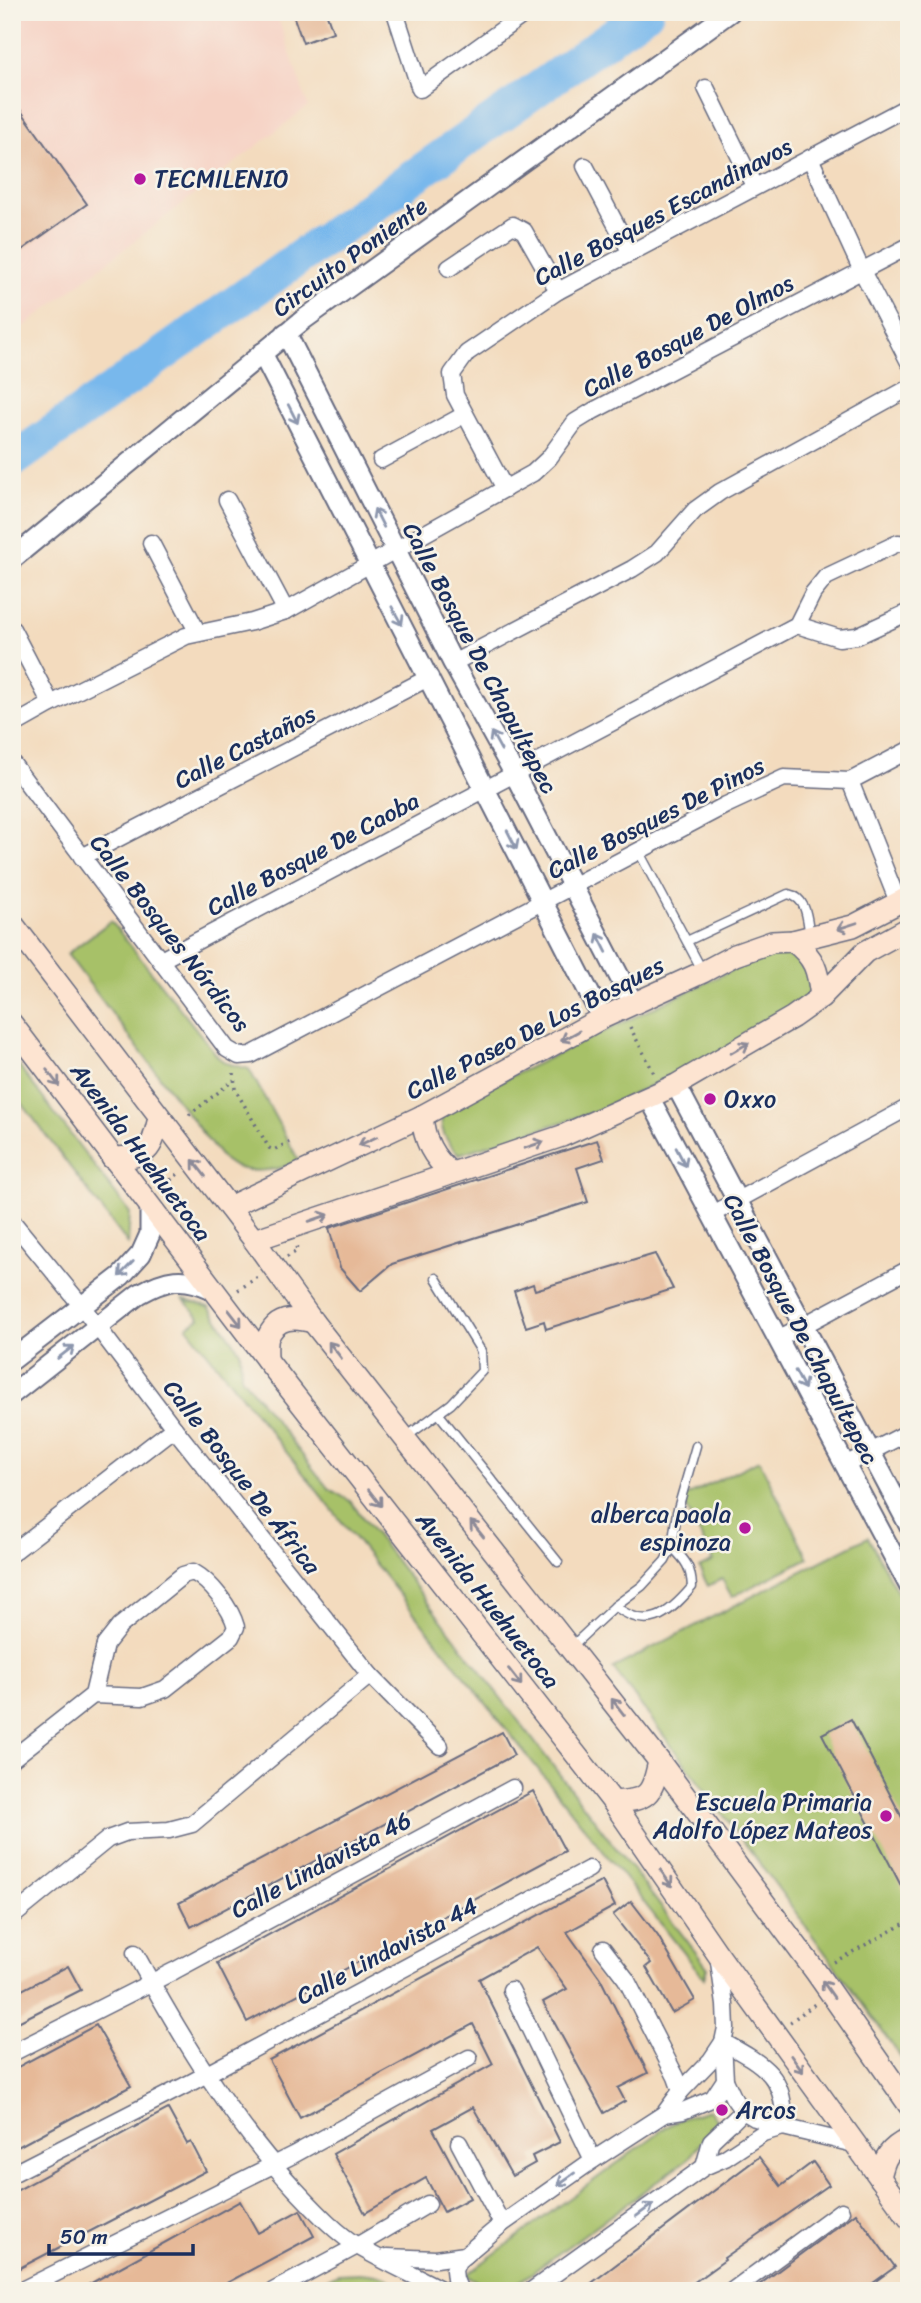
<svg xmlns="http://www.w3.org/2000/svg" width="921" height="2303" font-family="Sriracha,sans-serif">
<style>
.built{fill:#f6d2c4}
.green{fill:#a7c167;stroke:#617862;stroke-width:2}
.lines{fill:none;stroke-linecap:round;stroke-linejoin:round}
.river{stroke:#78b8ec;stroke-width:35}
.building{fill:#e6b998}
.service-casing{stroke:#676b80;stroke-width:11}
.minor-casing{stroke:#676b80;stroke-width:19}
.tertiary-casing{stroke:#676b80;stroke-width:23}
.secondary-casing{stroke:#676b80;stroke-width:24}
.path{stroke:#676b80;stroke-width:3.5;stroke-dasharray:2 5;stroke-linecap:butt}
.service{stroke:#fff;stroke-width:8}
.minor{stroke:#fff;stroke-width:16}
.tertiary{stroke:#fff;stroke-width:19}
.secondary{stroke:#fde4d1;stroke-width:21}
.oneway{stroke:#8d97ae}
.oneway2{stroke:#8c8a98}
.poi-dot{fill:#b5179e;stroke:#f7f3e8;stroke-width:2.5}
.labels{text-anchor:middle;stroke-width:5;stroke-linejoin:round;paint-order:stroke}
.poi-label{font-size:24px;fill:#1b2f5e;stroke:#f7f3e8;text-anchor:start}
.street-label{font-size:24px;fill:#1b2f5e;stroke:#f7f3e8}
</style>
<rect width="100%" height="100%" fill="#f7f3e8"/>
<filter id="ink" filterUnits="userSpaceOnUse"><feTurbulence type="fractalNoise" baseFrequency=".0143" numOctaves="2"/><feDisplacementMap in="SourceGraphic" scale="14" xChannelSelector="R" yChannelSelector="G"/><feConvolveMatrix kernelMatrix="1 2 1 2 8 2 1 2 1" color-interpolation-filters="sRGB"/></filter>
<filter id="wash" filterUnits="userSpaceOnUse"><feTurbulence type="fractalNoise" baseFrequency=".00686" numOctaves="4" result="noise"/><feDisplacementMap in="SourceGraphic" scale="28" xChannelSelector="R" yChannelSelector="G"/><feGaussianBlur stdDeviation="1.57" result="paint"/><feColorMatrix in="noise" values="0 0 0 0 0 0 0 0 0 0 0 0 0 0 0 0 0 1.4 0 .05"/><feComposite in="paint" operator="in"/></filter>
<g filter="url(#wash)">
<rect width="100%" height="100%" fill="#f3dbbe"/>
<polygon class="built" points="12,12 276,12 308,106 12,336"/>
<g class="green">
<path d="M111 921 219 1058 226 1063 249 1069 299 1161C278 1171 244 1177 224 1160 220 1157 217 1151 213 1147L67 954Z"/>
<path d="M780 947 800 955 815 972 814 1007 598 1111 459 1154C445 1141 438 1128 443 1109Z"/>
<polygon points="12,1057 130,1213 128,1244 12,1090"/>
<polygon points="184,1300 209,1307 240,1351 241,1376 328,1488 350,1501 707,1967 704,1978 187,1327 200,1318"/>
<polygon points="759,1460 808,1558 732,1597 722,1579 708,1586 699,1568 713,1561 682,1498"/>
<polygon points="868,1537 909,1614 909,2068 767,1873 613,1668"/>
<polygon points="709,2110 717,2121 689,2158 507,2291 495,2291 466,2275 666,2127 683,2118"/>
<polygon points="360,2273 383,2276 406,2291 301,2291 338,2274"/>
</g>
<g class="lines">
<polyline class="river" points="12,461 646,12"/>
</g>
<g id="blocks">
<g class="building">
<polygon points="292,12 326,12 333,32 303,43"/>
<polygon points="12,98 87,204 12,257"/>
<polygon points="597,1140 604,1159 577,1168 588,1202 392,1264 360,1291 340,1268 329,1228"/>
<polygon points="655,1254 673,1289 546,1329 544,1321 526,1327 514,1291 533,1284 535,1290"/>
<polygon points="851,1719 909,1831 909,1901 822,1734"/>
<polygon points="502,1732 514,1755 191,1927 179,1903"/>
<polygon points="533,1791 565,1851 247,2022 217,1963"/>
<polygon points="602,1881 615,1906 567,1932 600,1978 648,2073 618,2088 625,2101 604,2113 543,2002 567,1989 537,1947 479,1979 560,2142 532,2156 535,2163 512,2176 473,2107 433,2129 470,2198 444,2212 426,2178 365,2213 333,2154 493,2064 473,2024 300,2118 269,2060"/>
<polygon points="631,1901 658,1936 695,2000 672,2013 646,1967 651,1963 613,1915"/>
<polygon points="68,1966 81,1990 12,2025 12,1995"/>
<polygon points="96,2025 131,2086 12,2150 12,2070"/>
<polygon points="168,2109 187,2144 191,2142 206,2171 12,2272 12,2193"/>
<polygon points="759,2157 781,2186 813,2162 829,2185 724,2258 725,2260 682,2291 581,2291"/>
<polygon points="240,2201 258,2233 300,2210 314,2236 212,2291 77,2291"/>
<polygon points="856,2213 895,2267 862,2291 751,2291"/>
</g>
</g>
</g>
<g filter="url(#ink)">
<use href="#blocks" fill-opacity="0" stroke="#676b80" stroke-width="2"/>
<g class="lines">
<g class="service-casing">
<g id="service">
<polyline points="639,852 702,970"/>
<path d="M687 941 788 894C808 898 807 920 810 937"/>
<polyline points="438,1413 558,1562"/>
<polyline points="406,1437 451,1404 482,1371 481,1351 436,1278"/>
<path d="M615 1606C648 1632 668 1615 692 1587 691 1567 686 1561 672 1547"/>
<polyline points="571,1647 615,1606 642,1586 665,1561 672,1547 677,1512 696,1446"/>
</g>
</g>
<g class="minor-casing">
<g id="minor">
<polyline points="395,12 420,89 527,12"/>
<polyline points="706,88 754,186"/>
<polyline points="810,158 862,271 909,362"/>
<polyline points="585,166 631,253"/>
<polyline points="449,268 513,225 524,231 558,291"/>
<polyline points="381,460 464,415"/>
<polyline points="505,489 455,395 452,374 467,353 558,291 909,106"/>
<polyline points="227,500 286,611"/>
<polyline points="151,543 198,633"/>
<polyline points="797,625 839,638 857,636 909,612"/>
<polyline points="12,629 51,704"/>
<polyline points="453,663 632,569 657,553 695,510 720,492 909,388"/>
<polyline points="12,726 51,704 186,636 252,622 286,611 533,473 549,458 575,422 593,411 909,246"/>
<polyline points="12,763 227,1049 239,1056 251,1055 726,805 784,778 850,781 909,750"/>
<polyline points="850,781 898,902"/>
<polyline points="82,857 430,677"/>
<polyline points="161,960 797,625 813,593 826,577 898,543 909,544"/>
<polyline points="712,1214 909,1107"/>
<polyline points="12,1221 81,1305 174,1428 370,1675 440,1746"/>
<polyline points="778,1339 909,1269"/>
<polyline points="845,1465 909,1432"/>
<polyline points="12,1553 174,1428"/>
<path d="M12 1759 93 1695 105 1645 120 1626 183 1575 193 1572C211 1582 231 1608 236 1627L231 1637 165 1689 142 1697 93 1695"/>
<polyline points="12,1917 108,1839 127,1832 169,1830 192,1824 370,1675"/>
<polyline points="603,1949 626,1979 676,2077 681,2091"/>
<path d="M135 1953C181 2037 230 2119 296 2190 314 2209 336 2233 359 2247 386 2263 416 2276 444 2291"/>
<polyline points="511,1990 593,2160"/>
<path d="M723 2042C763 2064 788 2077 783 2127L755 2118 743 2111 732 2122"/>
<polyline points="12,2053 174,1971 513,1788"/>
<polyline points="725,2080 733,2097 743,2111"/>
<polyline points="713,2098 725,2080 723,2042"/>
<polyline points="664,2114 683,2111 709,2100"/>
<polyline points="459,2143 502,2224"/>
<polyline points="704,2167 711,2141 729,2124"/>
<polyline points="12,2174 192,2082 589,1869"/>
<polyline points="387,2257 436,2259 465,2255"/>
<polyline points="22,2290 293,2155 469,2058"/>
<polyline points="273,2291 357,2246 428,2204"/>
<polyline points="460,2291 455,2279 454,2270 458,2261 465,2255 502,2224 593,2160 664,2114 681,2091 711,2060 723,2042 726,2028 725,2005 718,1955"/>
<polyline points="531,2291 704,2167 725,2158 763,2133 783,2127 854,2144"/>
<polyline points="732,2291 841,2211"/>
</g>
</g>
<g class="tertiary-casing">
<g id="tertiary">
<polyline points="286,333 453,663 514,773 633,1003"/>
<polyline points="262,353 602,1018"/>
<polyline points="12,559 303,320 730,12"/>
<polyline points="676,1085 909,1525"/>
<polyline points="649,1097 909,1585"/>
<polyline points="12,1360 121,1276 141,1254 150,1234 150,1208"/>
<path d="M12 1394 139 1294C166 1279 183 1275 212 1289"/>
</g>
</g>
<g class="secondary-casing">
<g id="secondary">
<polyline points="12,923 254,1240 313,1322 659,1761 816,1972 909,2105"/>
<path d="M793 941C815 958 818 970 821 997"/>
<polyline points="12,1024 267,1360 613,1802 717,1953 909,2218"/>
<path d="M422 1116C424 1141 433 1157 451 1173"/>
<path d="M112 1158C149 1157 151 1152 159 1118"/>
<polyline points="229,1207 422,1116 602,1018 703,972 735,955 772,942 793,941 853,926 909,897"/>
<polyline points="254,1240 562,1136 676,1085 793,1017 821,997 865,952 909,928"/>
<path d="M267 1360C267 1353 266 1343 268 1337 277 1316 295 1317 313 1322"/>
<path d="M613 1802C648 1800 652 1796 659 1761"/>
<path d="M880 2178C884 2158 889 2148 909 2139"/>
</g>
</g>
<g class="path">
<polyline points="630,1027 654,1073"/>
<polyline points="234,1073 235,1089 269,1148 274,1150 289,1142"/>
<polyline points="189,1115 234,1080"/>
<polyline points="160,1189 178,1174"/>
<polyline points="287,1257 297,1251 296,1245"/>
<polyline points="238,1290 258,1277"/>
<polyline points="834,1962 909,1921"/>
<polyline points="790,2022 815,2004"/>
</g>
<use href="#service" class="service"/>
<use href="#minor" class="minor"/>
<use href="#tertiary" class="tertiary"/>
<use href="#secondary" class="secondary"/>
</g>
<defs><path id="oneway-shaft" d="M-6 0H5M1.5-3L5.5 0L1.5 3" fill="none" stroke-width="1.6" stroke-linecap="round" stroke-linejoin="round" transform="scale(1.75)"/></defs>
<g class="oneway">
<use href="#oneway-shaft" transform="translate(293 414) rotate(63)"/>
<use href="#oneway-shaft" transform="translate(379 518) rotate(-117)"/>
<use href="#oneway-shaft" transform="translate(397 616) rotate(61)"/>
<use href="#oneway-shaft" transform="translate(496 741) rotate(-119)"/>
<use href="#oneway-shaft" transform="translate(512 840) rotate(63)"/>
<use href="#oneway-shaft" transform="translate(602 943) rotate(-117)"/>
<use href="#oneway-shaft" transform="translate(681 1157) rotate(62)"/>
<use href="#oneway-shaft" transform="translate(126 1269) rotate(134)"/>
<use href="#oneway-shaft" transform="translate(66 1352) rotate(-38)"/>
<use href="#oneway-shaft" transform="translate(800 1380) rotate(62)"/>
<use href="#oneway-shaft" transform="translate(566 2179) rotate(145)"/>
<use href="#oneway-shaft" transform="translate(645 2210) rotate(-36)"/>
</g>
<g class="oneway2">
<use href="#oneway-shaft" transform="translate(847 926) rotate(162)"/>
<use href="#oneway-shaft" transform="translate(570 1036) rotate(151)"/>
<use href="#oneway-shaft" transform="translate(740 1048) rotate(-30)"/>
<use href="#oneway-shaft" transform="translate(53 1078) rotate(53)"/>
<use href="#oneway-shaft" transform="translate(368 1141) rotate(155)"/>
<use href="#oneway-shaft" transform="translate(534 1145) rotate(-19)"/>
<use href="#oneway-shaft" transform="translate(199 1168) rotate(-128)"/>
<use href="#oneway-shaft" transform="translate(319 1218) rotate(-19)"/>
<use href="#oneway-shaft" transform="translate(235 1318) rotate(52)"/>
<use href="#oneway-shaft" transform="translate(335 1350) rotate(-128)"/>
<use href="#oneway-shaft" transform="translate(375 1498) rotate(52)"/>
<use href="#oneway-shaft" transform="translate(477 1529) rotate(-129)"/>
<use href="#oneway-shaft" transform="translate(515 1677) rotate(52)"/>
<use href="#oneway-shaft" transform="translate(618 1707) rotate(-128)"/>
<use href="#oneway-shaft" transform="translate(666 1878) rotate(55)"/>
<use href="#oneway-shaft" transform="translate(828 1989) rotate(-125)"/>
<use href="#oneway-shaft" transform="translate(797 2064) rotate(54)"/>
</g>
</g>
<g class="poi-dot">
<circle cx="140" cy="179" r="7"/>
<circle cx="710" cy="1099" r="7"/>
<circle cx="745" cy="1528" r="7"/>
<circle cx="886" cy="1816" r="7"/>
<circle cx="722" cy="2110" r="7"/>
</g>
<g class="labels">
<g class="poi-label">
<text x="154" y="187">TECMILENIO</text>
<text x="724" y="1107">Oxxo</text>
<text x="731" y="1522" text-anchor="end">alberca paola<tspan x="731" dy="28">espinoza</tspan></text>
<text x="872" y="1810" text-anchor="end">Escuela Primaria<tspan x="872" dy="28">Adolfo López Mateos</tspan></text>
<text x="736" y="2118">Arcos</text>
</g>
<g class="street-label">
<text transform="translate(663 212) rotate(-28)" y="8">Calle Bosques Escandinavos</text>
<text transform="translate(350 257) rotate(-36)" y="8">Circuito Poniente</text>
<text transform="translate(688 336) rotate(-28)" y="8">Calle Bosque De Olmos</text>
<text transform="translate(480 658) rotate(62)" y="8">Calle Bosque De Chapultepec</text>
<text transform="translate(245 747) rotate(-27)" y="8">Calle Castaños</text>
<text transform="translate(656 818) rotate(-27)" y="8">Calle Bosques De Pinos</text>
<text transform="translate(313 854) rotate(-28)" y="8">Calle Bosque De Caoba</text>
<text transform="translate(170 933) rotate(52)" y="8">Calle Bosques Nórdicos</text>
<text transform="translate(535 1028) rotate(-27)" y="8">Calle Paseo De Los Bosques</text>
<text transform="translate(141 1152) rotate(53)" y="8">Avenida Huehuetoca</text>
<text transform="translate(801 1329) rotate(62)" y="8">Calle Bosque De Chapultepec</text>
<text transform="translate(242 1477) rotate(52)" y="8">Calle Bosque De África</text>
<text transform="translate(488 1600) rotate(52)" y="8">Avenida Huehuetoca</text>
<text transform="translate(321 1865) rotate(-28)" y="8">Calle Lindavista 46</text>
<text transform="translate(387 1951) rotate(-28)" y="8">Calle Lindavista 44</text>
</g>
</g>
<rect width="921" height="2303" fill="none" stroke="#f7f3e8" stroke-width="42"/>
<path d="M49 2244v10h144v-10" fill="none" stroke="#1b2f5e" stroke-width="3.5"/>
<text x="60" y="2244" font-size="21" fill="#1b2f5e" stroke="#f7f3e8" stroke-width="5" paint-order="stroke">50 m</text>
</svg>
